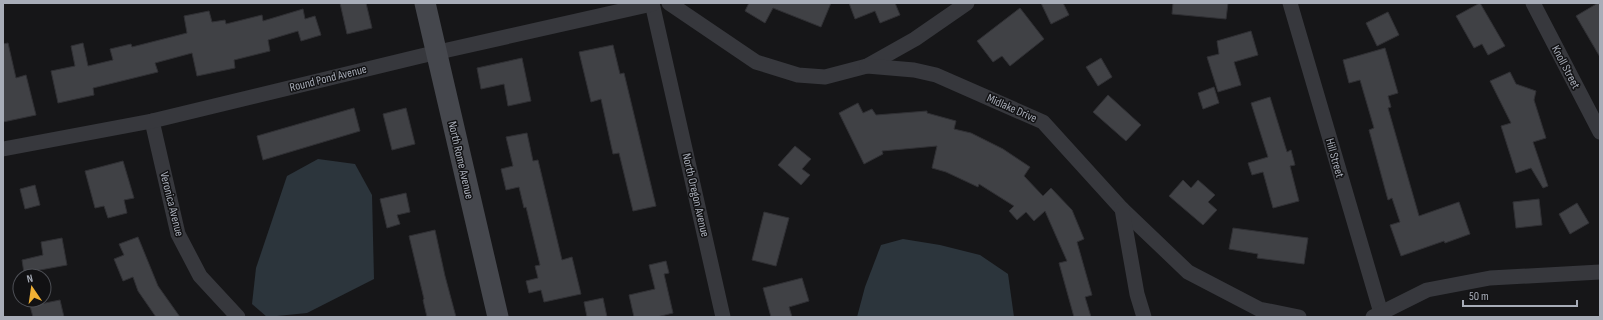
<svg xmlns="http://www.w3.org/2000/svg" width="1603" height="320" font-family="'Sofia Sans Condensed',sans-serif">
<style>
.water{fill:#2c353c}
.building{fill:#404145;stroke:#303034}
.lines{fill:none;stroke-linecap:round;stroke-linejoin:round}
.street{stroke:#37383d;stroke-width:15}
.secondary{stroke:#45474d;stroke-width:21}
.labels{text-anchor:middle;stroke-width:3;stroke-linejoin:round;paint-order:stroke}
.street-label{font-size:12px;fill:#a8adb8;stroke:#111113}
</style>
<rect width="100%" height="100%" fill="#161618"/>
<g class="water">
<polygon points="318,159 355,164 372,195 374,279 307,313 267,317 252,304 256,268 287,176"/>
<polygon points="903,239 940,245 980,255 1008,274 1014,317 857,317 865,287 881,245"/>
</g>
<g class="building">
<polygon points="340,3 366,3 372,28 347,34"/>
<polygon points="749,3 831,3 821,27 773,8 765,23 745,11"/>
<polygon points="849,3 895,3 900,15 880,23 875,11 855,19"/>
<polygon points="1041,3 1063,3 1069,15 1051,24"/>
<polygon points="1173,3 1228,3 1226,19 1172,14"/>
<polygon points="1480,3 1505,46 1488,55 1482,44 1474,48 1456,16"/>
<polygon points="1598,3 1600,3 1600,57 1576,16"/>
<polygon points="1020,8 1044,39 1010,66 1002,56 993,62 977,41"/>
<polygon points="303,9 305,19 315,16 321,35 301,41 298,31 268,40 270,51 234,60 235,68 197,76 192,53 155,63 158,72 93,88 94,95 58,103 51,71 75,66 71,46 83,43 88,66 113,60 110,49 131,44 132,47 187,33 184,16 209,11 212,22 225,20 226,24 262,15 263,21"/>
<polygon points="1388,12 1399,35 1377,46 1366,23"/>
<polygon points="1251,31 1258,55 1234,62 1241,85 1218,92 1207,57 1219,54 1217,41"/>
<polygon points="8,43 16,78 26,75 36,115 3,122 3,44"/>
<polygon points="613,45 620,74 624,73 656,206 633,211 619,153 613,154 601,99 591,102 579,52"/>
<polygon points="1385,48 1398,93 1388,96 1391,107 1388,108 1419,216 1459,202 1470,234 1445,243 1444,241 1401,256 1390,225 1400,222 1392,198 1388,200 1369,130 1374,128 1360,80 1349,83 1343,60"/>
<polygon points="522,58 531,101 508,106 504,84 481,89 477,68"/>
<polygon points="1101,58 1112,77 1098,86 1086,67"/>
<polygon points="1510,72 1516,84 1536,91 1534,100 1546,138 1533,142 1548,186 1543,188 1531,168 1516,173 1501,126 1511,123 1490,81"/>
<polygon points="1214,87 1219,103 1203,109 1198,93"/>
<polygon points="1108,95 1141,125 1126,141 1093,112"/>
<polygon points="1270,97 1287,152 1291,150 1295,165 1290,166 1299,201 1273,208 1263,172 1252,175 1248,163 1268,157 1251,103"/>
<polygon points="858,103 863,113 872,109 876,115 927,111 927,113 956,121 954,129 971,133 1003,149 1030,167 1024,176 1043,196 1051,188 1072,210 1084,239 1077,242 1092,295 1085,297 1091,317 1074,317 1059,263 1067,261 1045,211 1034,221 1026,212 1017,220 1009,211 1014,206 979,184 978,187 946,172 932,168 937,146 882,151 883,154 864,164 839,113"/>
<polygon points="354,108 360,131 263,160 257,136"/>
<polygon points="406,108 415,144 392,150 383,114"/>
<polygon points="527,133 533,161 538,160 562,260 572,257 581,294 544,302 541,290 529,293 526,281 538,278 535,266 540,265 526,207 524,208 519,187 506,190 501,169 513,166 506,137"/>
<polygon points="795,146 811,159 802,169 810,175 801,185 778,165"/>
<polygon points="123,161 134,198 124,200 127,213 108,218 104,206 95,208 85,171"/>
<polygon points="1183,180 1191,188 1198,180 1215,195 1208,202 1217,210 1203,225 1169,196"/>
<polygon points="35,185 40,205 25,209 20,189"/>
<polygon points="406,193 410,212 397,215 400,224 387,228 380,199"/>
<polygon points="1539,199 1542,225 1516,228 1513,202"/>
<polygon points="1577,203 1589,223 1570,234 1559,214"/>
<polygon points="764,212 789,218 776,266 752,260"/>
<polygon points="1233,228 1308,238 1304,264 1257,258 1258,254 1229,249"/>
<polygon points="435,230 445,276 456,317 427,317 423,300 424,299 409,236"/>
<polygon points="138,237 158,286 180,317 156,317 138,291 133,277 123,281 114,259 124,255 119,244"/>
<polygon points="62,238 67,265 24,273 22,260 43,255 41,242"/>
<polygon points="666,261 669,273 664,274 673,313 657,317 634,317 629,295 655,289 649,265"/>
<polygon points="802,278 809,301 789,307 792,317 771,317 763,288"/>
<polygon points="603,298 607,317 587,317 584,302"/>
<polygon points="60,300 64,317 33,317 30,306"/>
</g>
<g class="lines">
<g class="street">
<polyline points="652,3 723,317"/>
<polyline points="669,3 756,62 798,75 825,77 867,66 915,39 967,3"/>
<polyline points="1290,3 1381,313"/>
<polyline points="1533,3 1600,132"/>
<polyline points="867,66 914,70 936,75 1043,122 1122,209 1188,272 1259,309 1299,317"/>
<polyline points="152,121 178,234 200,276 238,317"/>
<polyline points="3,149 152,121 421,56 652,4"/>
<polyline points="1122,209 1137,294 1144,317"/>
<polyline points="1373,317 1427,290 1490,278 1600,272"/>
</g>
<polyline class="secondary" points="425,3 498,317"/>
</g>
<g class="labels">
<g class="street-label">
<text transform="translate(1566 67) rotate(62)" y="4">Knoll Street</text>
<text transform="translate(328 78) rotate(-14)" y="4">Round Pond Avenue</text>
<text transform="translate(1012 108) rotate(24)" y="4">Midlake Drive</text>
<text transform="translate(1335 158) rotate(74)" y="4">Hill Street</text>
<text transform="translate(461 160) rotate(77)" y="4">North Rome Avenue</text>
<text transform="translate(696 195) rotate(77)" y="4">North Oregon Avenue</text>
<text transform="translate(172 204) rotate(76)" y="4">Veronica Avenue</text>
</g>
</g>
<rect width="1603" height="320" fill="none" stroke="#a8adb8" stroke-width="8"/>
<g transform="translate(32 288) rotate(347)"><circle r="19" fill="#111113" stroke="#4d4f55"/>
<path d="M0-3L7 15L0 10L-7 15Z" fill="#f2b134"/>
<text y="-6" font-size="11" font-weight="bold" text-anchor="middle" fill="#a8adb8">N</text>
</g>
<path d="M1463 300v6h114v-6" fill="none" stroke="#a8adb8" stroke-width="2"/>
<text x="1469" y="300" font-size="12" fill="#a8adb8" stroke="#111113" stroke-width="3" paint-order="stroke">50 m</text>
</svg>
